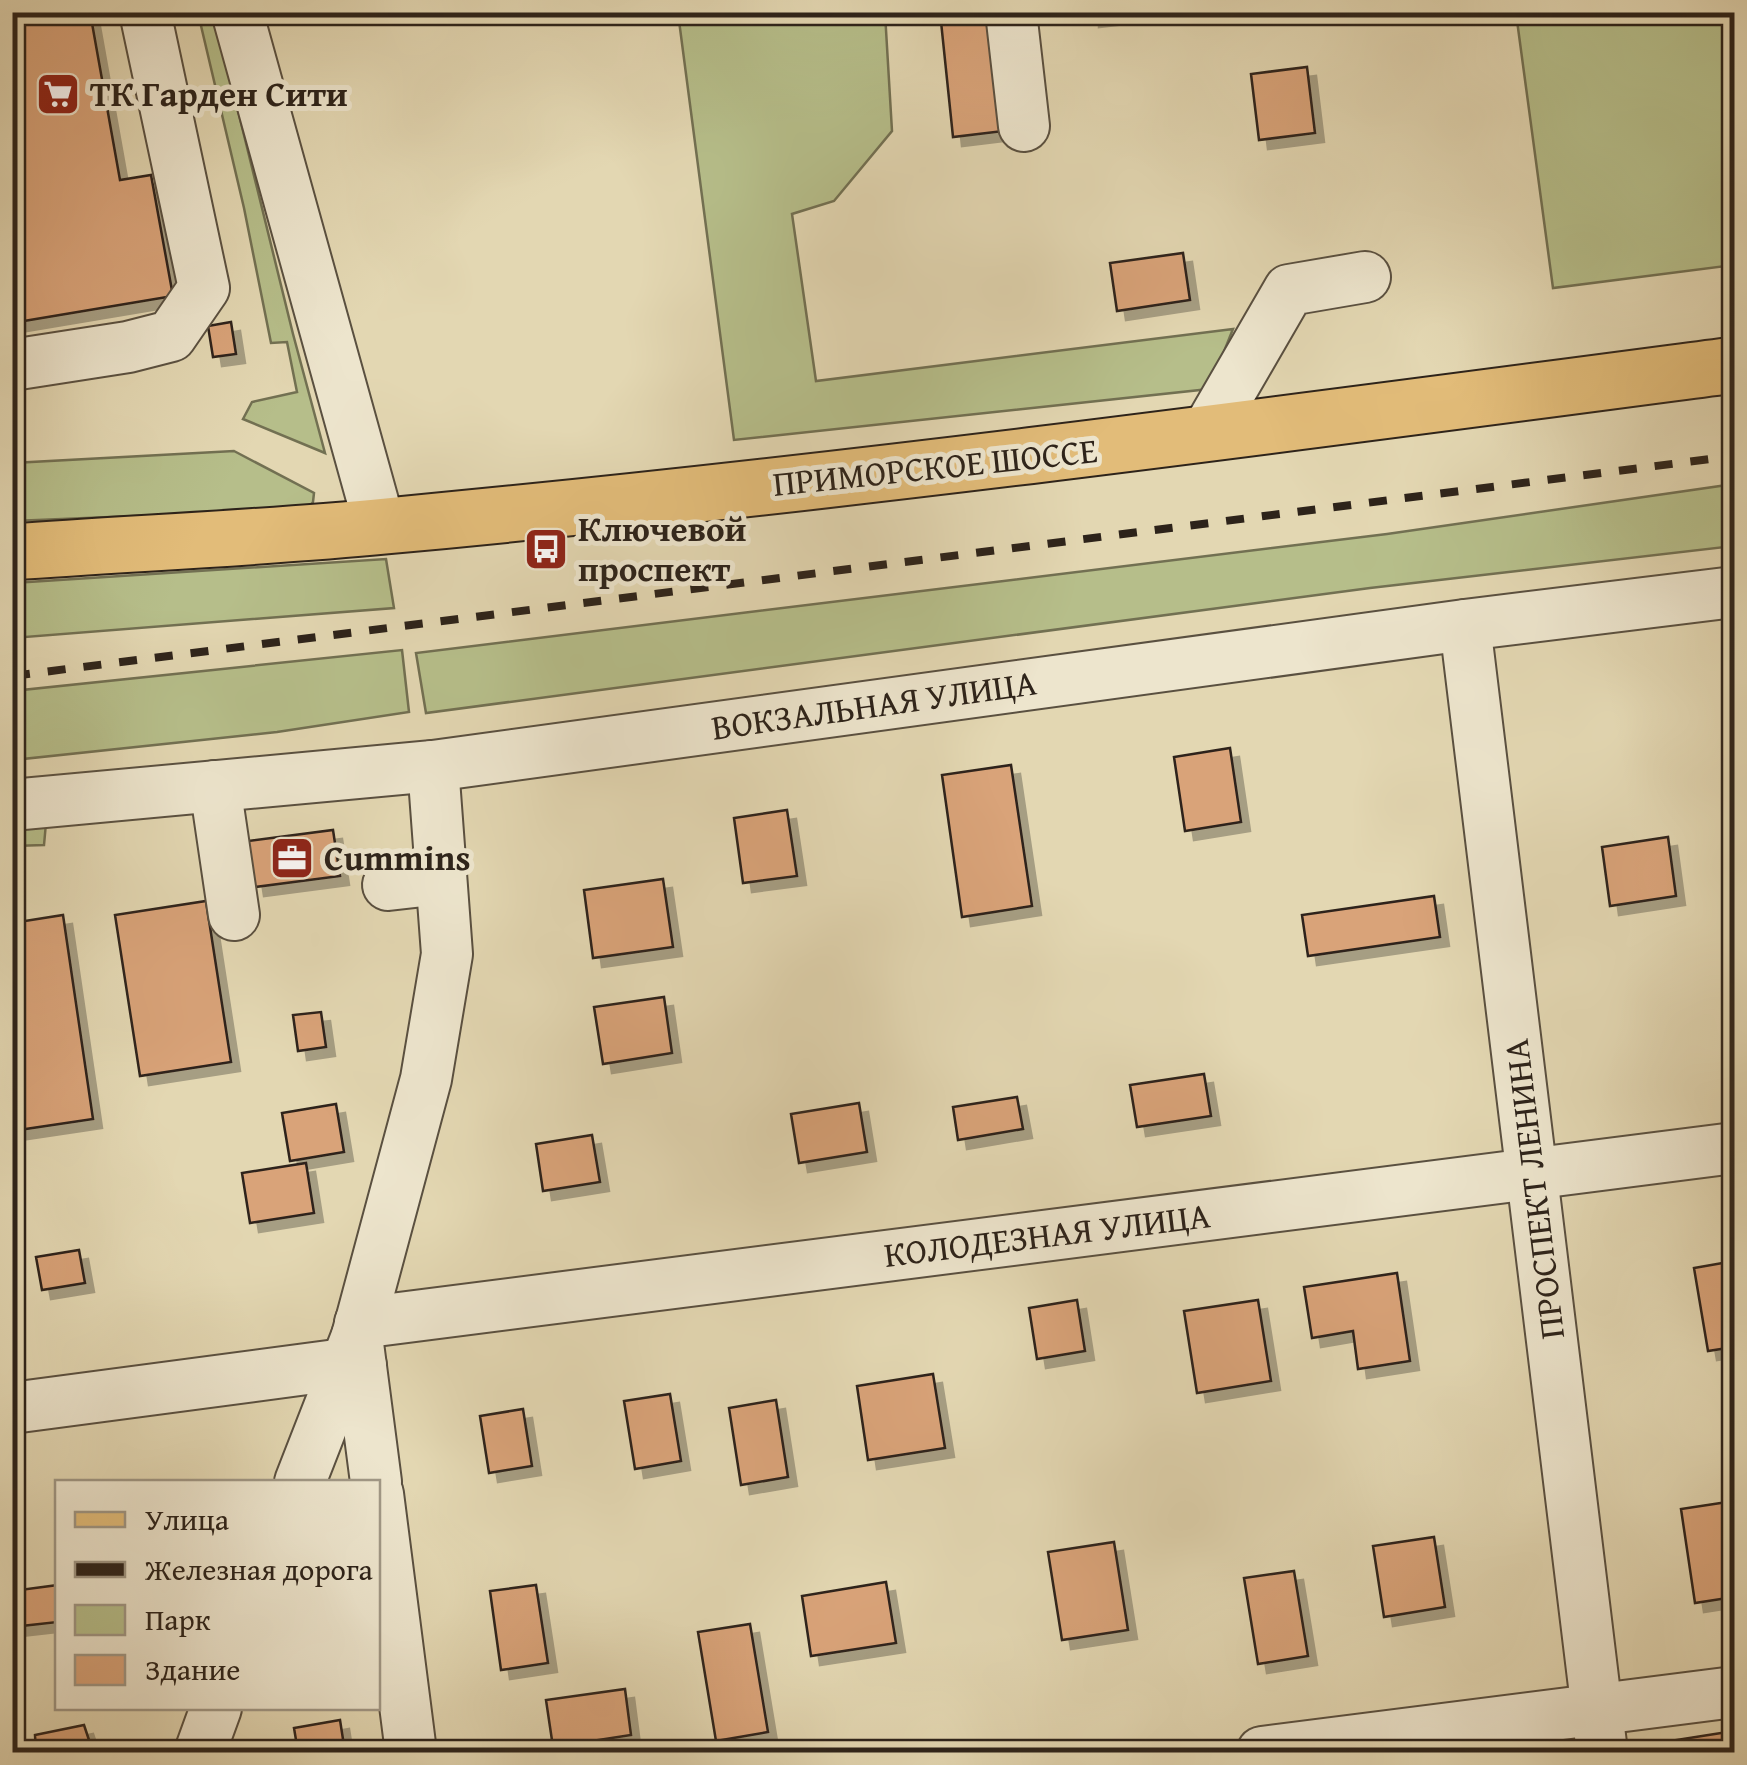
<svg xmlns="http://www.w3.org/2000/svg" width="1747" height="1765" font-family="'Gentium Book Plus',serif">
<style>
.green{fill:#b6be8a;stroke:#727052;stroke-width:2.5}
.building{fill:#d9a379;stroke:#2d231a;stroke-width:2.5;filter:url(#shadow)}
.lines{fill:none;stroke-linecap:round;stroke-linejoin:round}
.minor-casing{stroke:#5a5040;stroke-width:54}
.major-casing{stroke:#2d231a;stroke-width:59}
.minor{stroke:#ede5cd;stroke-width:50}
.major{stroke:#e2bc79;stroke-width:55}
.rail{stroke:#2d231a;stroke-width:8;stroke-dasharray:18 18;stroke-linecap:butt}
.labels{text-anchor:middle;stroke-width:10;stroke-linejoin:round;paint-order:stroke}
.poi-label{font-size:35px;font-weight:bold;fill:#2d231a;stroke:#ede5cd;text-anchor:start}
.street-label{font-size:35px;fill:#2d231a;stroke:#ede5cd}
</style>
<defs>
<filter id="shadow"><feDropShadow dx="9" dy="9" stdDeviation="0" flood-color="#0004"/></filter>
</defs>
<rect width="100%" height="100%" fill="#e3d7b2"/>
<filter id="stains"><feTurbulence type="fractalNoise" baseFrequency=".002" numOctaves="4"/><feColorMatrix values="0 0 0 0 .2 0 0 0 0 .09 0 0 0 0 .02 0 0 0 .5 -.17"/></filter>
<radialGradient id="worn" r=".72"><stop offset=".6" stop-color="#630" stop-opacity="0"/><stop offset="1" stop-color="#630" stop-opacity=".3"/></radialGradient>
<g class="green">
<polygon points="198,13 214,13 293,334 325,453 243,419 252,402 297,392 287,342 271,343 244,208"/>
<polygon points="678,13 885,13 892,131 834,201 792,214 816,381 1233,329 1209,389 734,440"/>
<polygon points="1516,13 1734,13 1734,265 1553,288"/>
<polygon points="234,451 314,493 313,502 308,509 13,521 13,463"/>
<polygon points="1734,484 1734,546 1370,588 426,713 416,653 1387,534"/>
<polygon points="386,559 394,608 13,638 13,583"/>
<polygon points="402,650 409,712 277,732 13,760 13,691"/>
<polygon points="46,823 44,845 13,846 12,826"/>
</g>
<g class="building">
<polygon points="12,12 90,12 120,180 151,175 173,296 12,323"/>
<polygon points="940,12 999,12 1012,130 953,137"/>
<polygon points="1090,12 1142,12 1090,18"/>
<polygon points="1307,67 1315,133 1259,140 1251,74"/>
<polygon points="1183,253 1190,300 1117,311 1110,263"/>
<polygon points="231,322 236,354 213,357 208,326"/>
<polygon points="1230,748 1241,822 1185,831 1174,757"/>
<polygon points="1011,765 1032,906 962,917 942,775"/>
<polygon points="787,810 797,876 743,883 734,818"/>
<polygon points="333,830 340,876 255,887 248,841"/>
<polygon points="1668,837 1676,896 1610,906 1602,847"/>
<polygon points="663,879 673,947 593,958 584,890"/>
<polygon points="1434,896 1440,937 1308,956 1302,915"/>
<polygon points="206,901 231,1062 140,1076 115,915"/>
<polygon points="63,915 93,1119 12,1131 12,923"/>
<polygon points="664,997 672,1053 603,1064 594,1007"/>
<polygon points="321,1012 326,1047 298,1051 293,1015"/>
<polygon points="1204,1074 1211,1116 1137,1127 1130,1085"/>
<polygon points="1017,1097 1023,1129 958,1140 953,1107"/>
<polygon points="859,1103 867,1152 799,1163 791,1114"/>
<polygon points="336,1104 344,1152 290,1161 282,1113"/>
<polygon points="592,1135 600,1182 543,1191 536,1144"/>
<polygon points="306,1163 314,1213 250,1223 242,1173"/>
<polygon points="79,1250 85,1283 42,1290 36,1257"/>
<polygon points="1734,1261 1734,1347 1708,1351 1694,1268"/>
<polygon points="1397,1273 1410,1361 1358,1369 1353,1331 1312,1338 1304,1287"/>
<polygon points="1077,1300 1085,1351 1037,1359 1029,1308"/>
<polygon points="1258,1300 1271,1381 1197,1393 1184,1311"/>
<polygon points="933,1374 945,1448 868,1460 857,1386"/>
<polygon points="670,1394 681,1461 635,1469 624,1401"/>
<polygon points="776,1400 788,1477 741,1485 729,1408"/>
<polygon points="523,1409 532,1466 489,1473 480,1416"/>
<polygon points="1734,1501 1734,1597 1695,1603 1681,1509"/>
<polygon points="1434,1537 1445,1607 1384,1617 1373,1546"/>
<polygon points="1114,1542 1128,1630 1062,1640 1048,1552"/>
<polygon points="1294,1571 1308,1656 1258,1664 1244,1578"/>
<polygon points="886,1582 896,1643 811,1656 802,1596"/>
<polygon points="58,1585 58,1622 12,1627 12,1591"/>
<polygon points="536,1585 548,1663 501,1670 490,1591"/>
<polygon points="750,1624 768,1732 716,1741 698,1632"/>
<polygon points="625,1689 631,1735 553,1747 546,1700"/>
<polygon points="340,1720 345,1752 298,1752 294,1728"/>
<polygon points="84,1725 93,1752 36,1752 35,1735"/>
<polygon points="1734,1731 1734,1752 1672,1752 1670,1741"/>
</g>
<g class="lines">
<g class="minor-casing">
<g id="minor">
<polyline points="237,12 380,527"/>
<polyline points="1011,12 1024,126"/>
<polyline points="12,365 128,347 171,336 204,288 145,12"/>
<polyline points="1205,435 1289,290 1365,277"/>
<polyline points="1465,625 1602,1752"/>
<polyline points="215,786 234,915"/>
<polyline points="12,805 433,766 1465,625 1734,592"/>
<polyline points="388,885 441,879"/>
<polyline points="360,1323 1734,1148"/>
<polyline points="12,1408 344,1364 361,1366"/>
<polyline points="300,1482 357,1336"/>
<polyline points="376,1482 357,1336 426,1079 447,954 433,766"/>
<polyline points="378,1494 411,1752"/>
<polyline points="200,1752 216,1708"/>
<polyline points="1262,1752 1734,1692"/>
</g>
</g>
<g class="major-casing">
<path id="major" d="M12 552C137 543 262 538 386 526 837 484 1286 424 1734 365"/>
</g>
<use href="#minor" class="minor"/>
<use href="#major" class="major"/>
<polyline class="rail" points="12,676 1734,456"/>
</g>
<defs>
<g id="supermarket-square" transform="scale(2.25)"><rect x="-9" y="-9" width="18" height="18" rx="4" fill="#8f2418" stroke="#ede5cd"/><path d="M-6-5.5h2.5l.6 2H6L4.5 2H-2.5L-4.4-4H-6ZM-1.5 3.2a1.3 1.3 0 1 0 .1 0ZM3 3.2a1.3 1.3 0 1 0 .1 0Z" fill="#fff"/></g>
<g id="bus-square" transform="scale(2.25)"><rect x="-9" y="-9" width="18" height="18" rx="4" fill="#8f2418" stroke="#ede5cd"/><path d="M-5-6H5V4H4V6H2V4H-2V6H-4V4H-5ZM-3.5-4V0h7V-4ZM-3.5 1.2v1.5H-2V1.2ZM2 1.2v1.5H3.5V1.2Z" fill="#fff"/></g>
<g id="office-square" transform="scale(2.25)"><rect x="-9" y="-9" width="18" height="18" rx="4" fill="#8f2418" stroke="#ede5cd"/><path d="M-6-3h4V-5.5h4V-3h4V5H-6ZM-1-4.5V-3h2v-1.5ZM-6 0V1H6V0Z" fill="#fff"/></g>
</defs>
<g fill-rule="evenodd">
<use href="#supermarket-square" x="58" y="94"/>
<use href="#bus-square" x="546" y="549"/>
<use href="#office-square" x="292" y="858"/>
</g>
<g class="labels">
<g class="poi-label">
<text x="90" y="106">ТК Гарден Сити</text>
<text x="578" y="541">Ключевой<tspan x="578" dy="40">проспект</tspan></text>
<text x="324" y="870">Cummins</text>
</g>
<g class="street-label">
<text transform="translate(935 467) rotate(-6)" y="12">ПРИМОРСКОЕ ШОССЕ</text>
<text transform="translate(874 705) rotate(-8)" y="12">ВОКЗАЛЬНАЯ УЛИЦА</text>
<text transform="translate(1534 1189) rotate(-97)" y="12">ПРОСПЕКТ ЛЕНИНА</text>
<text transform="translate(1047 1235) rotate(-7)" y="12">КОЛОДЕЗНАЯ УЛИЦА</text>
</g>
</g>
<rect width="1747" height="1765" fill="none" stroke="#e3d7b2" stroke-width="50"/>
<rect x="15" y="15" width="1717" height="1735" fill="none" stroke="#2d231a" stroke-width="5"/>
<rect x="25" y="25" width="1697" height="1715" fill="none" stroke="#2d231a" stroke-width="2.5"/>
<rect x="55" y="1480" width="325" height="230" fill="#ede5cd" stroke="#a09785" stroke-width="2.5"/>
<rect x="75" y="1512" width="50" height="15" fill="#e2bc79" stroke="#a09785" stroke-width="2.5"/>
<text x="145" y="1530" font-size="30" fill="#2d231a">Улица</text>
<rect x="75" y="1562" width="50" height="15" fill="#2d231a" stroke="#a09785" stroke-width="2.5"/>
<text x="145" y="1580" font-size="30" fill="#2d231a">Железная дорога</text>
<rect x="75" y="1605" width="50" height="30" fill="#b6be8a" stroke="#a09785" stroke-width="2.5"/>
<text x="145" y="1630" font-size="30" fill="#2d231a">Парк</text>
<rect x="75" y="1655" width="50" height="30" fill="#d9a379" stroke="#a09785" stroke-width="2.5"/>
<text x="145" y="1680" font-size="30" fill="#2d231a">Здание</text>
<rect width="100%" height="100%" filter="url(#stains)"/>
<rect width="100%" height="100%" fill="url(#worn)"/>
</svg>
